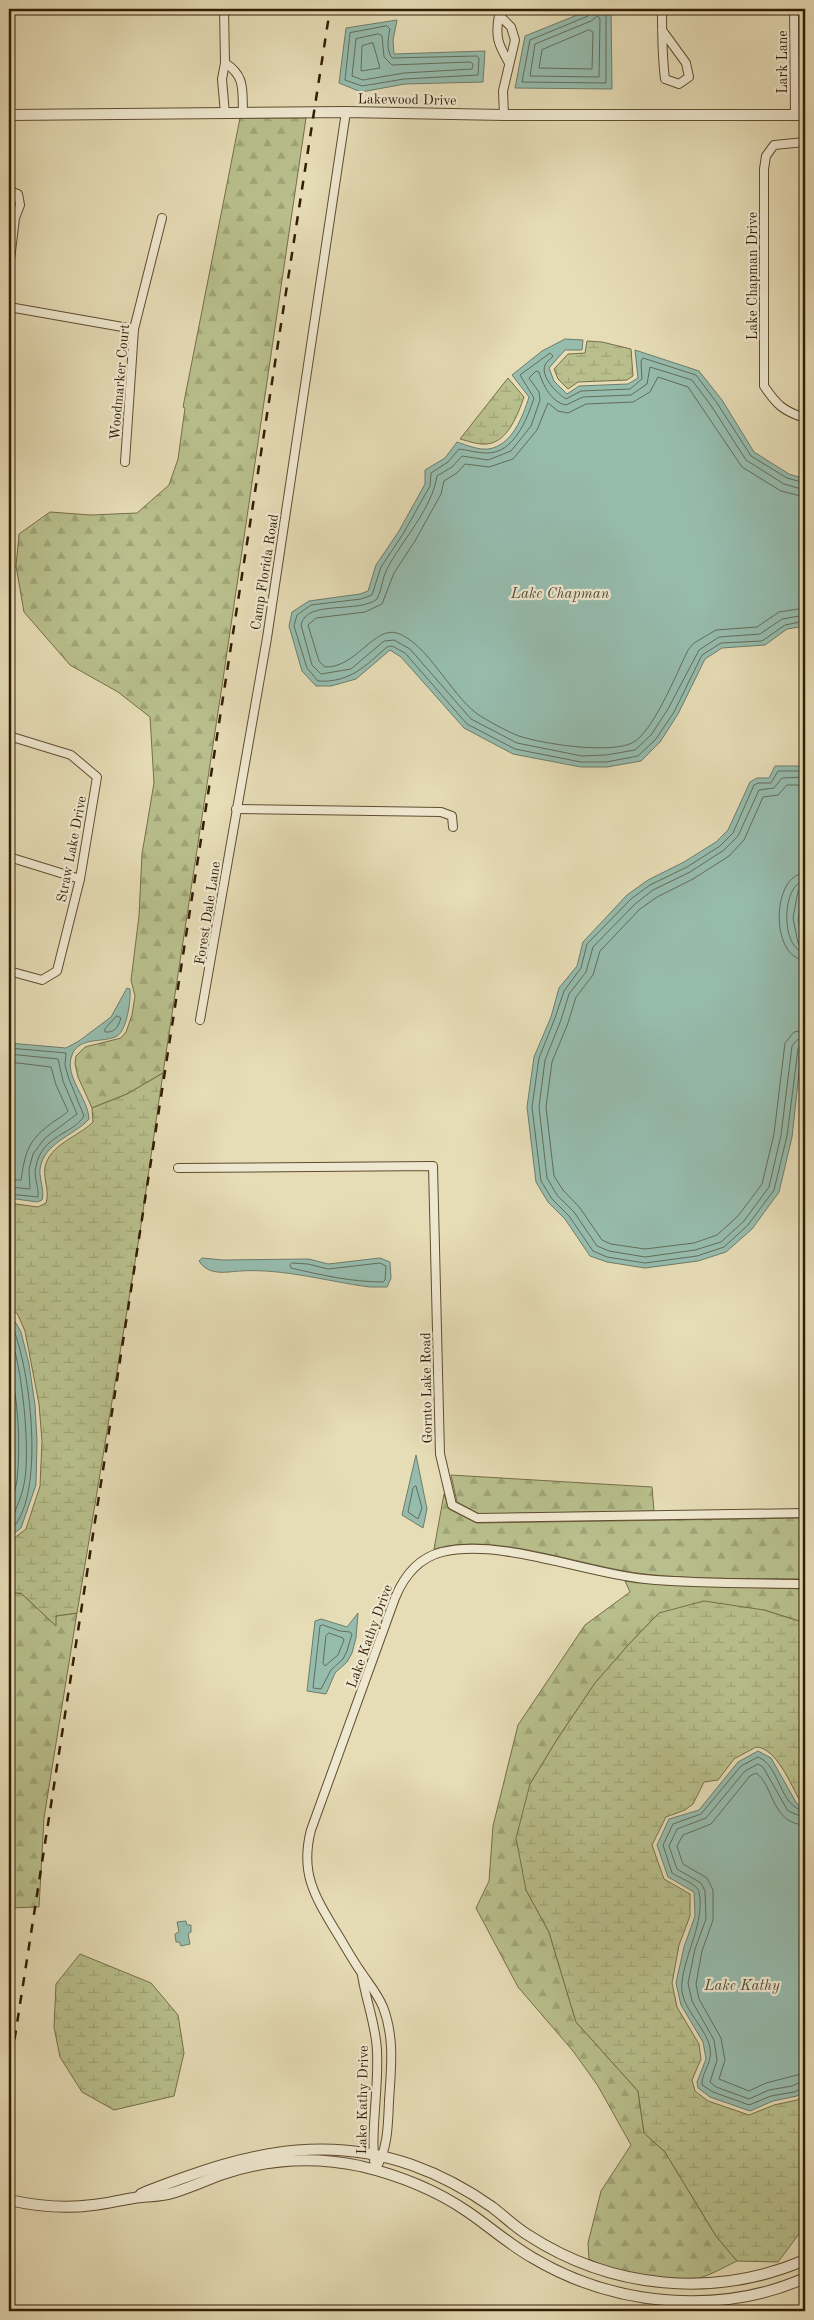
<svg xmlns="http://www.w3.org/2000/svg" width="814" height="2320" font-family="'Old Standard TT',serif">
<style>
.forest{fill:url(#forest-firs);stroke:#766e48}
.wetland{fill:url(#wetland-marsh);stroke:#766e48}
.water{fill:#96bcae;stroke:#6e7c6a}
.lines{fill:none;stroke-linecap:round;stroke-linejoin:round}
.shore{stroke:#646c59;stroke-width:1}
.minor-casing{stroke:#604d30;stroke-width:10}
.tertiary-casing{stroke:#604d30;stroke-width:12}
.minor{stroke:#efe8d0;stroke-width:8}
.tertiary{stroke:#efe8d0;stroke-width:10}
.rail{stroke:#331d04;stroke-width:2.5;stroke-dasharray:9 9;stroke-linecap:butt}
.labels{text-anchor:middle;stroke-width:4.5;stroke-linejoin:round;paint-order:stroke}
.street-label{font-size:14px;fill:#331d04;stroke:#efe8d0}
.water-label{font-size:15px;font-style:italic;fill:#514d37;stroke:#efe8d0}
</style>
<defs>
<pattern id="forest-firs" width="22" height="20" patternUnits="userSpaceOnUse" patternTransform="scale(1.25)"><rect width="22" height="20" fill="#b8bf8c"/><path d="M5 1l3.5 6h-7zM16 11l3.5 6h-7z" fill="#9fa477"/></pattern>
<pattern id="wetland-marsh" width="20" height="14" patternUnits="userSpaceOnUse" patternTransform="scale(1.25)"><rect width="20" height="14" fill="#b8bf8c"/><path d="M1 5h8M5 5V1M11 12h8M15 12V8" fill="none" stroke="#9fa477"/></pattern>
</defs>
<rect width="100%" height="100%" fill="#e6dcb6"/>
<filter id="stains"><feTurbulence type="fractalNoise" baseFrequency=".004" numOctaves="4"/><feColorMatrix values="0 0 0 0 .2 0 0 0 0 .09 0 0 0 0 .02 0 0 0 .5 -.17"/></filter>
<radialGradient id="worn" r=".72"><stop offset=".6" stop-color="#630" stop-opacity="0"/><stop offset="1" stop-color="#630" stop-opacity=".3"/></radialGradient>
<g class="forest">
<polygon points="240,118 306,118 222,686 163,1073 127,1094 92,1108 78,1077 75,1064 76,1056 85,1047 121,1038 126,1032 132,1015 135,996 131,980 139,916 142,854 154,783 150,717 118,692 70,665 24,612 16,566 19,534 50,512 91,515 137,513 169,485 178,459 185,408 183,407"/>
<polygon points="451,1475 652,1487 654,1511 479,1514 457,1502"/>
<path d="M444 1494 449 1509 477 1523 805 1518V1579C752 1578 698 1580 645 1574 581 1567 496 1531 434 1549Z"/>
<path d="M625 1581 667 1585 805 1589V1623L764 1610 659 1613 630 1643 595 1683 558 1738 530 1784 526 1890 549 1932 576 2022 638 2091 644 2133 665 2152 716 2236 737 2261C724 2267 708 2277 694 2279 668 2283 612 2271 589 2259L588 2243 601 2191 631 2145 598 2086 573 2051 518 1987 476 1908 489 1881 493 1826 518 1725 585 1625 630 1592Z"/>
<polygon points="9,1593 21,1593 55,1625 56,1616 77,1613 44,1818 39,1907 9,1908 9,1731 13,1718 14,1688 9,1685"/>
</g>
<g class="wetland">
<polygon points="587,341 602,342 631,349 633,376 627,380 578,382 568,389 558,379 554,369 568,354 585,353"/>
<path d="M508 378 524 397C518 414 508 442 487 444 478 445 468 441 460 439Z"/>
<path d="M163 1073 140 1232 77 1613 56 1616V1626L21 1593H9V1542L26 1529 40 1486 42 1441 39 1404 25 1331 18 1315 9 1305V1203L38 1207 46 1203C50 1191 43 1180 45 1167 50 1144 78 1137 93 1122L92 1108 127 1094Z"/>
<path d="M704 1601 764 1610 805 1623V1803L800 1801C791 1785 776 1747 756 1747L734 1759 718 1780 704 1782 693 1804 685 1810 666 1817 652 1845 664 1879 690 1894V1916L679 1945 672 1983 677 2007 699 2044 701 2059 692 2080 695 2091 708 2101 749 2115 774 2105 797 2100 805 2096V2226L778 2262 737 2261 716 2236 665 2152 644 2133 638 2091 576 2022 549 1932 526 1890 516 1838 530 1784 558 1738 595 1683 630 1643 659 1613Z"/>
<polygon points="9,1685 14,1688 13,1718 9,1731"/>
<polygon points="80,1954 151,1983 178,2015 184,2053 174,2096 114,2110 82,2092 60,2057 54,2027 56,1984"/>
</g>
<g class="water">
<polygon points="592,9 611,9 612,89 515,88 525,36"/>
<polygon points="397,20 393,40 394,54 485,51 483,82 405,84 361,92 339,83 346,28"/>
<path d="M565 339 583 340 582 350H565L549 368 554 381 567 394 579 386 628 384 638 378 635 350 699 371 722 400 754 452 789 474 805 479V626L787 629 765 645 722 648 705 659 678 714 660 742 641 761 607 767H581L513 754 464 728 401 657 390 650 356 679 331 686H316L302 671 289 626 292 612 309 601 360 594 368 591 376 565 399 531 425 484V470L445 458 457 442C466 445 478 450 488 449 512 446 523 416 529 397L512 375 542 351Z"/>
<polygon points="775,766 805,766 805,889 798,918 805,955 805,1018 792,1137 779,1192 752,1229 726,1252 698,1261 645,1268 607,1262 590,1256 565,1219 548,1202 536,1182 527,1107 534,1057 551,1017 559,988 577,966 583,942 627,895 648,880 684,862 716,842 728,830 750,782 757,778 769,778"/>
<path d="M127 988 130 989C131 1000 127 1030 117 1036 102 1044 77 1035 71 1058 66 1079 88 1098 89 1119 74 1136 44 1142 40 1169 39 1180 45 1190 42 1200L37 1202 9 1198V1043L66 1048 79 1041 111 1017Z"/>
<path d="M202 1258 223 1260 309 1259 328 1264 380 1258 390 1262 391 1278 387 1287H370C323 1281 277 1266 229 1272 217 1273 206 1272 199 1261Z"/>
<polygon points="9,1311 21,1332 29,1364 35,1405 37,1441 36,1485 21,1528 9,1537"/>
<polygon points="416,1455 427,1509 423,1528 402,1515"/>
<polygon points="358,1613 356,1638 352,1653 347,1662 335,1673 326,1694 307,1691 315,1621 321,1619 347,1627"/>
<polygon points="758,1751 771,1758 797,1804 805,1807 805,2091 797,2096 773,2101 750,2111 710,2097 698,2088 697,2082 706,2059 703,2042 681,2005 676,1983 684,1947 695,1916 694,1892 668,1877 657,1845 669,1819 699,1810 738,1762"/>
<polygon points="186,1921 187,1925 191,1925 191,1932 188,1934 190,1944 181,1946 179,1942 176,1942 175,1934 179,1932 177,1922"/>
</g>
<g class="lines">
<g class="shore">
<polyline points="592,9 588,16 530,40 522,82 606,83 606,9"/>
<polygon points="598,16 600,19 599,77 530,76 535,44 591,21"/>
<path d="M387 26 390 29C388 38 386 50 392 58L477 56 479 58 478 75 404 79 362 86 345 80 350 33Z"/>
<polygon points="589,30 593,32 592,69 539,68 542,50"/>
<polygon points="379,34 382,36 384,57 392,65 470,62 473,64 472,69 404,73 363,80 352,76 356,39"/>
<polygon points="373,43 380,68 361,71 362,46"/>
<path d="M805 483 787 478 751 456 717 403 696 375 643 358 641 361 642 379 630 389 581 391 566 399C558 394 540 377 545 365 546 362 551 359 553 356L550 353 520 375 534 398C527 419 514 454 486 453 477 453 468 450 459 449L448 462 431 473 430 486 403 534 381 567 372 595 361 599 311 605 297 615 294 626 307 668 318 681C350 683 365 666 387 647L392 646 405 653 467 724 515 749 581 762H606L638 756 656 739 674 712 702 655 721 643 762 641 785 625 805 621"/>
<path d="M805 490 784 484 746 460 712 407 692 380 650 367 647 384 631 395 583 397 566 405C551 402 543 385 539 372L536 371 529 378 539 392 540 400 531 426 511 451 488 460 462 456 452 467 437 476C432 509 402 540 387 569 382 578 382 590 377 599 359 614 306 599 301 625L312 665 321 674 351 669 384 641 394 640 410 649 471 719 517 743 582 756 606 755 635 750 651 735 668 709 699 650 719 637 760 634 782 619 805 615"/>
<path d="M805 497 781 491 742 467 688 387 658 377 650 392 633 402 586 404 568 413 558 411 548 403 537 430 513 459 489 467 465 464 457 473 444 481 441 494 415 541 394 573 382 604 365 612 316 618 308 625 319 661 325 667C356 668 374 626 397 633 427 643 450 693 476 713 486 720 508 732 519 736 543 744 609 754 632 743 653 733 677 672 688 650L694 643 716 630 757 627 779 612 805 608"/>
<polyline points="805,771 778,771 771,783 758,783 754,785 733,833 720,846 687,867 650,885 631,899 587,944 581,968 564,991 555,1018 539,1058 532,1107 541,1181 552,1199 569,1216 593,1251 607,1257 645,1263 697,1256 724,1247 748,1225 774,1190 787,1136 798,1049 800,1045 805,1044"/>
<polyline points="805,777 782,778 774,788 759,790 738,836 724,850 690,872 653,890 635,904 593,947 586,972 569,994 561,1020 545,1060 539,1107 547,1178 557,1195 574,1212 597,1246 609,1251 645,1257 695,1250 721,1242 744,1221 769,1187 781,1135 792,1046 797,1040 805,1037"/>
<polyline points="805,785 787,785 778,795 763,797 744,840 729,856 693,879 657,897 640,909 600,951 593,975 576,997 568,1023 552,1062 546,1107 554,1176 563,1190 580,1208 602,1240 611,1244 645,1249 694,1243 717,1235 738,1216 762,1184 774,1134 785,1043 794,1032 805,1030"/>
<path d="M805 873C771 874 770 959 805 960"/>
<path d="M805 881C781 882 780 951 805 952"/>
<polyline points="805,887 798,891 793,918 798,943 805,946"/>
<path d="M117 1016 121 1018C118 1027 115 1033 105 1032V1029Z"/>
<path d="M9 1048 66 1053 65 1065 69 1079 84 1116C72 1135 42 1135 36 1166 33 1176 39 1187 38 1197L9 1194"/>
<polyline points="9,1054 58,1059 63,1081 77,1114 45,1138 33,1154 29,1169 30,1189 9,1187"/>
<path d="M9 1062 51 1067 56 1085 68 1111C64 1116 55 1120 49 1125 27 1142 25 1154 21 1180H9"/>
<path d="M292 1263 308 1264 328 1269 380 1263 386 1266 385 1280 383 1282C352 1282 321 1275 291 1268L290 1265Z"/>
<path d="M9 1319C30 1357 48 1502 9 1531"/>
<path d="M9 1333C22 1361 31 1453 24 1484 22 1496 16 1508 12 1520L9 1523"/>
<path d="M9 1361C18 1399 21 1442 17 1480 16 1489 12 1498 9 1506"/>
<polygon points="416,1486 422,1508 418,1519 408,1512 413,1488"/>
<polygon points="323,1625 340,1631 350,1632 352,1634 347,1651 343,1659 331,1670 321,1689 313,1688 320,1626"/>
<polygon points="329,1633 343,1638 344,1640 338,1655 325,1666 323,1663 326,1636"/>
<path d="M805 1811C779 1808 781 1766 758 1757L741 1766 701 1814 673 1824 663 1845 672 1873C679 1878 698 1884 699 1892 705 1922 685 1953 682 1982 679 2005 700 2021 708 2041 716 2062 702 2068 702 2085L713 2092 749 2105 771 2096 794 2092 805 2087"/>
<polyline points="805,1818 788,1811 763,1767 758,1764 745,1771 706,1818 677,1829 669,1846 677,1869 701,1883 705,1891 706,1919 695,1949 688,1983 692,2001 714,2040 717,2060 710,2082 716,2087 749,2099 769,2090 792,2086 805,2080"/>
<path d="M805 1825C771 1824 774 1785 756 1773L750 1776 711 1824 683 1835 677 1846 683 1864 707 1878 713 1890V1920L702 1951 696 1984 699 1999 721 2038 725 2060 719 2079 749 2091 766 2083 805 2073"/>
</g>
<g class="minor-casing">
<g id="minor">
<polyline points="224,9 225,63 222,79 225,114"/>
<polyline points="498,9 499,15 511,27 515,40 503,91 504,115"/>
<path d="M662 9C662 32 662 56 665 79L679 84 689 77 686 63 662 30"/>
<polyline points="794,9 795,115"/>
<path d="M499 15C495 37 498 44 509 63"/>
<path d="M225 63C246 76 242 91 243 113"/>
<path d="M805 142 774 145 766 156 764 169V386C777 405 783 411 805 418"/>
<polyline points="9,191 18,194 20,205 15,218 9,268"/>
<polyline points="9,307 134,329"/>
<polyline points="125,462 134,329 162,218"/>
<polyline points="9,736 71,755 97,777 80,879 57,971 42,980 9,971"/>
<polyline points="236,809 441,812 452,816 453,827"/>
<polyline points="9,857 80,879"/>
<polyline points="200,1020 267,638 346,112"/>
<polyline points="178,1168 433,1166 440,1454 452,1505 477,1518 805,1513"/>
<path d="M362 1975C366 2001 376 2025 377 2051 379 2091 370 2130 375 2170"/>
<path d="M375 2170C388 2149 388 2126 389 2101 391 2069 395 2038 383 2007 377 1993 369 1984 361 1972 351 1958 344 1944 335 1930 314 1895 300 1872 311 1830L395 1598C404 1576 418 1558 442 1552 500 1538 585 1573 645 1579 698 1584 752 1583 805 1584"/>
</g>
</g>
<g class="tertiary-casing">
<g id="tertiary">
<polyline points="9,115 346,112 504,115 805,115"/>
<path d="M141 2194C155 2188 169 2183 183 2178 260 2150 333 2137 412 2165 440 2175 468 2190 492 2207 504 2216 515 2227 528 2235 611 2289 714 2299 805 2260"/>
<path d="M9 2200C36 2206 65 2209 93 2205 106 2204 120 2200 134 2198 146 2196 159 2197 172 2193 189 2188 206 2180 223 2174 268 2159 313 2156 360 2166 398 2175 436 2190 468 2212 490 2227 510 2245 533 2258 614 2306 719 2316 805 2278"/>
</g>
</g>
<use href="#minor" class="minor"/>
<use href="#tertiary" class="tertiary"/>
<polyline class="rail" points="9,2075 330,9"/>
</g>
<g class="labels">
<g class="street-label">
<text transform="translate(782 62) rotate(-90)" y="5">Lark Lane</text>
<text transform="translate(407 99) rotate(1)" y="5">Lakewood Drive</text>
<text transform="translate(752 276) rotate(-90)" y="5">Lake Chapman Drive</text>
<text transform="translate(119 382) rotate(-85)" y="5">Woodmarker Court</text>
<text transform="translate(264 572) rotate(-81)" y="5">Camp Florida Road</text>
<text transform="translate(71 849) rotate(-79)" y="5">Straw Lake Drive</text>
<text transform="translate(207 913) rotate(-81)" y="5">Forest Dale Lane</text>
<text transform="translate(426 1388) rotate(-91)" y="5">Gornto Lake Road</text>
<text transform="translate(369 1636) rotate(-70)" y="5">Lake Kathy Drive</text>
<text transform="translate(362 2100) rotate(-89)" y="5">Lake Kathy Drive</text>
</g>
<g class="water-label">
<text x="560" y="598">Lake Chapman</text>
<text x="742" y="1990">Lake Kathy</text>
</g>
</g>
<rect width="814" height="2320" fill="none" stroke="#e6dcb6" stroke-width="30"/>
<rect x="10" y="10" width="794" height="2300" fill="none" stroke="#331d04" stroke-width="2.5"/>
<rect x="15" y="15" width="784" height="2290" fill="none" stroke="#331d04"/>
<rect width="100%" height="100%" filter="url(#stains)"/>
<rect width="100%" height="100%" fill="url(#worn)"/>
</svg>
